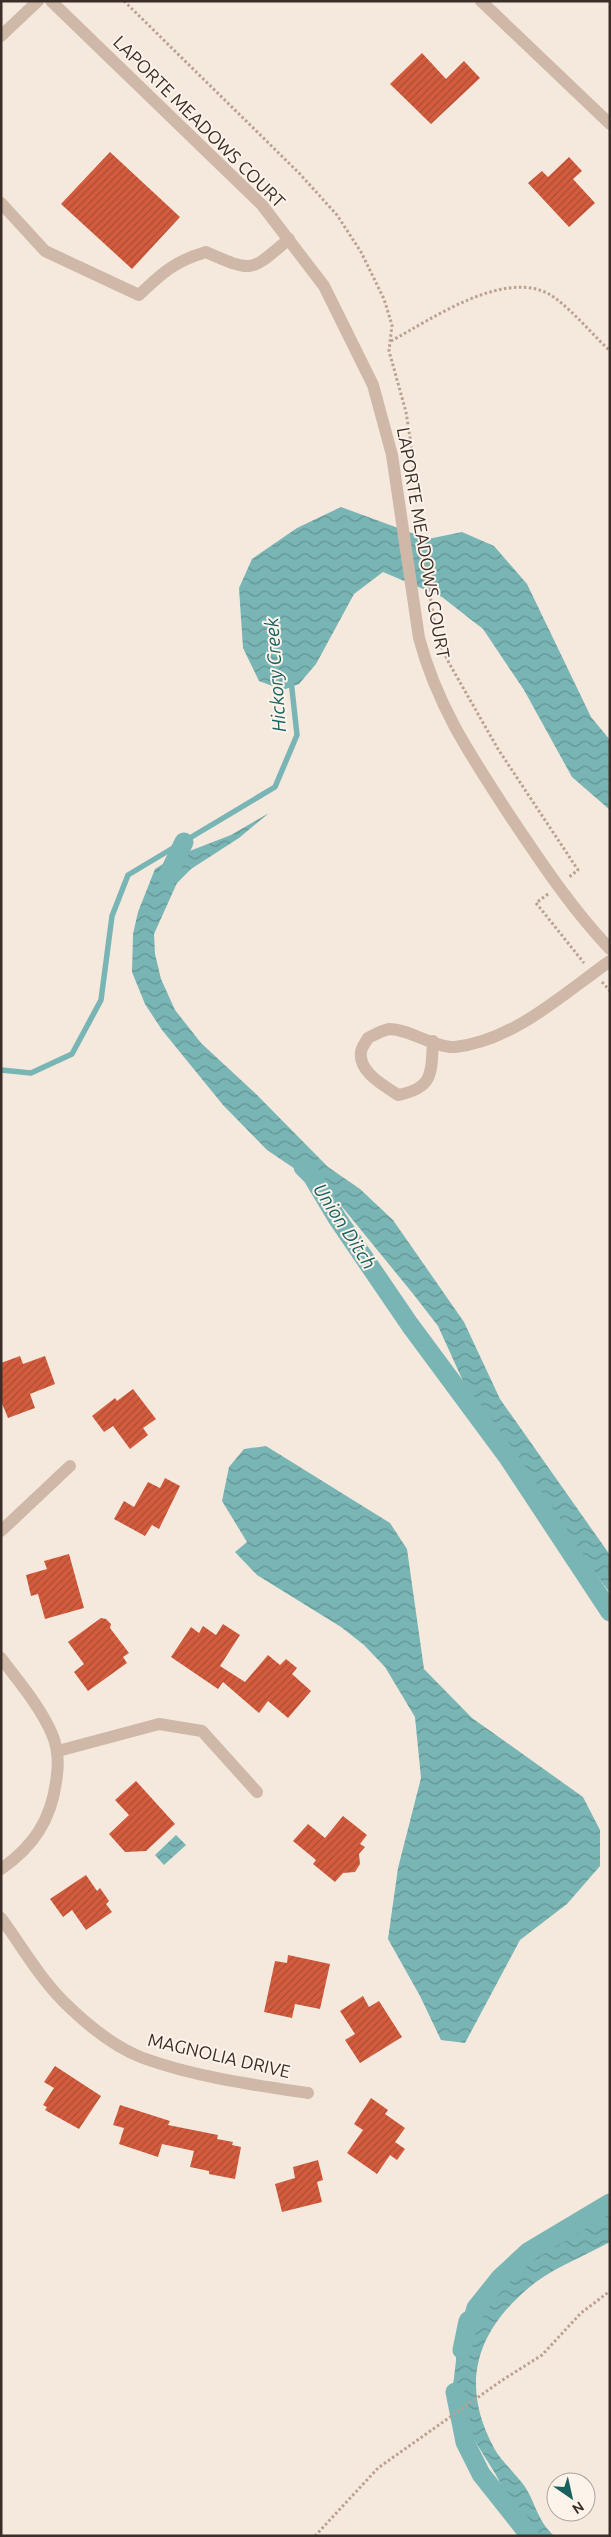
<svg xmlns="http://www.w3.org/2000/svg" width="611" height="2537" font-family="Ubuntu,sans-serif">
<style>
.water{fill:url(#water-waves)}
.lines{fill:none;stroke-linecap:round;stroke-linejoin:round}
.stream{stroke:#79b5b5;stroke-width:5.5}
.canal{stroke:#79b5b5;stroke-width:19}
.building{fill:url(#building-hatch)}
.path{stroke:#bba191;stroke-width:3;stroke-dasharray:2.5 2.5;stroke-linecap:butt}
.minor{stroke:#cfb8a7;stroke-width:12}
.labels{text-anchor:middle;stroke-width:4;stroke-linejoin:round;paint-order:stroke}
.street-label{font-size:18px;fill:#3b2d28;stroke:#fcf3ea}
.water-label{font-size:19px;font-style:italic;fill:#196061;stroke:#fcf3ea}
</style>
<defs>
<pattern id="water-waves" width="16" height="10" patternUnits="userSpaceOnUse" patternTransform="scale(1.25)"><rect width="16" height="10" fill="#79b5b5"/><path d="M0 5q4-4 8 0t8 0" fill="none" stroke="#649493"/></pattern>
<pattern id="building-hatch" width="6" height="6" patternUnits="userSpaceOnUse" patternTransform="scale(1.25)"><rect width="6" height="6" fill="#d35c3e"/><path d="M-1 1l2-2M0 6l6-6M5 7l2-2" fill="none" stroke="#ac4c34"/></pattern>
</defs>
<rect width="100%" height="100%" fill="#f5e9dd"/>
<g class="water">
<polygon points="341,507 428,539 462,532 494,546 527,584 591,717 610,740 610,810 572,777 524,690 483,629 442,597 383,572 354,594 316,664 299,684 283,690 259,681 243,648 239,588 252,559 297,528"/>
<polygon points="269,813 239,838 191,869 177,883 154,934 155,954 161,979 175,1010 201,1043 256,1094 328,1167 360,1189 393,1220 464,1322 500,1399 610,1555 610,1593 526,1481 463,1381 438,1326 414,1295 339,1203 307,1177 267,1150 223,1105 162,1030 145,1004 132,972 133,934 138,912 155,869 174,857 231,835"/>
<polygon points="266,1446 390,1523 407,1549 424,1669 472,1718 583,1797 600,1830 600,1866 567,1904 520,1940 465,2043 441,2040 420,1996 388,1939 398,1868 421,1778 415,1717 385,1667 364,1645 341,1627 257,1575 235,1552 247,1542 222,1501 229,1467 244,1449"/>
<polygon points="176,1835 186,1845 164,1865 155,1855"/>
<path d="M610 2208V2242C586 2255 558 2266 536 2282 478 2327 458 2381 494 2448 501 2461 514 2472 523 2484 536 2502 536 2519 554 2536H528L496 2475 455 2409 453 2386 457 2352 463 2330 483 2303 516 2266Z"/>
</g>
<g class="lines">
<polyline class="stream" points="1,1070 31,1073 72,1054 101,1000 112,916 128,875 275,787 297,735 291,680"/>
<g class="canal">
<polyline points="167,877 184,842"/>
<polyline points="303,1167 312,1176 337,1218 410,1325 507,1456 610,1612"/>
<polyline points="462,2350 468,2321 473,2318 476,2308 500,2278 528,2252 610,2203"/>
<polyline points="455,2392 465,2442 481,2474 530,2536"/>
</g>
</g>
<g class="building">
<polygon points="422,53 446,79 464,61 480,78 431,124 390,84"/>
<polygon points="110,152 180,217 132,269 61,204"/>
<polygon points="569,157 582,171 573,179 595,203 569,227 528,183 542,171 548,177"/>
<polygon points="20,1356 23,1364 45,1356 55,1384 30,1394 35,1408 8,1418 1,1401 1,1363"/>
<polygon points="133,1389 156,1419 143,1428 148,1435 130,1449 113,1426 104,1432 92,1416 115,1398 117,1401"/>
<polygon points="165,1478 180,1486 159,1529 152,1525 145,1536 114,1519 124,1501 134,1507 148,1482 160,1488"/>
<polygon points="69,1554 84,1608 45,1619 38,1594 31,1596 26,1575 47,1569 44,1561"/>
<polygon points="101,1618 106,1619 111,1624 110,1628 129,1653 123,1657 127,1663 88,1691 74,1672 84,1664 68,1642"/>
<polygon points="223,1624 240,1635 220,1666 245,1682 268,1655 280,1665 286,1659 297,1668 292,1674 311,1691 288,1718 268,1701 259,1713 223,1682 218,1689 171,1657 191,1627 199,1633 203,1626 216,1635"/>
<polygon points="136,1781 175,1824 146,1851 125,1852 109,1834 129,1815 115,1800"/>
<polygon points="343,1816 367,1835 360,1844 365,1847 359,1854 360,1864 355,1872 343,1873 335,1882 313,1864 316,1860 293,1841 308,1824 325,1838"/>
<polygon points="86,1875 97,1891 100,1888 109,1901 106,1904 112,1912 86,1930 72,1910 63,1917 50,1899"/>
<polygon points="288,1955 330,1964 320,2009 295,2004 292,2018 264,2012 275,1961 287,1963"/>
<polygon points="363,1996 369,2007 379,2001 402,2037 360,2063 345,2040 355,2034 340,2011"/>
<polygon points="55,2066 101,2096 79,2129 45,2110 47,2107 43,2105 54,2088 44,2082"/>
<polygon points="371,2098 388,2110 385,2114 405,2128 395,2142 405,2149 397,2160 390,2155 377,2174 347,2153 363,2130 354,2124"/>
<polygon points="120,2105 170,2121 168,2125 218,2135 217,2139 233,2142 232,2145 241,2147 235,2179 209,2174 209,2171 190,2167 194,2151 162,2144 158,2157 119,2144 124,2128 113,2125"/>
<polygon points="318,2160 323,2180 317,2182 322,2202 282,2212 275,2184 295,2178 293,2167"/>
</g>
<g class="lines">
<g class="path">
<polyline points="124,1 299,173 337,215 361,252 384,299 392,325 389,351 406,412 413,457 414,492"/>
<path d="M391 341C432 319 510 264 555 298 575 313 592 334 610 351"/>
<polyline points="425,564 437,638 449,663 498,749 578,870 568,878"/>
<polyline points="548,894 536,903 584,963"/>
<polyline points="602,982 610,991"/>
<polyline points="315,2536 378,2468 501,2381 542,2355 581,2313 610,2291"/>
</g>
<g class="minor">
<path d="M51 1 262 205 324 286 373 385 392 455 419 638C438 708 471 756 510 816 541 862 571 908 610 949"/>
<polyline points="481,1 610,124"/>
<polyline points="1,36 38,1"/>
<path d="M1 203 45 251 139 295C162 273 175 261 206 252 254 273 250 272 289 239"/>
<path d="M433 1041C431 1073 434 1088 398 1095 385 1086 358 1072 361 1052 361 1048 366 1042 368 1038 374 1035 383 1030 389 1029 409 1029 435 1048 455 1047 513 1041 563 994 610 961"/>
<polyline points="1,1531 70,1466"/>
<path d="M1 1658C19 1682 40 1706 52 1734 59 1750 59 1765 56 1782 51 1820 33 1847 1 1869"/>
<polyline points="58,1751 159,1724 202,1731 257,1792"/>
<path d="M1 1918C21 1945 39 1977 63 2001 85 2023 114 2047 143 2058 195 2077 254 2085 308 2093"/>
</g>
</g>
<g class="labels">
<g class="street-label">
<text transform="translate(199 122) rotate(45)" y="6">LAPORTE MEADOWS COURT</text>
<text transform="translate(423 543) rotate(80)" y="6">LAPORTE MEADOWS COURT</text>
<text transform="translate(219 2056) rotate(13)" y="6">MAGNOLIA DRIVE</text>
</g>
<g class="water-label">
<text transform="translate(275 675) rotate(-94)" y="7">Hickory Creek</text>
<text transform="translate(345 1226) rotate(57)" y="7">Union Ditch</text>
</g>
</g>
<rect width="611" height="2537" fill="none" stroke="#3b2d28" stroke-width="5"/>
<g transform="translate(571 2497) rotate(146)"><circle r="24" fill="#fcf3ea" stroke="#afa49c"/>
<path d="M0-4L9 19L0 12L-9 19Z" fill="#196061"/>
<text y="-8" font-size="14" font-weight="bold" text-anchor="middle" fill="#3b2d28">N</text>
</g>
</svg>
